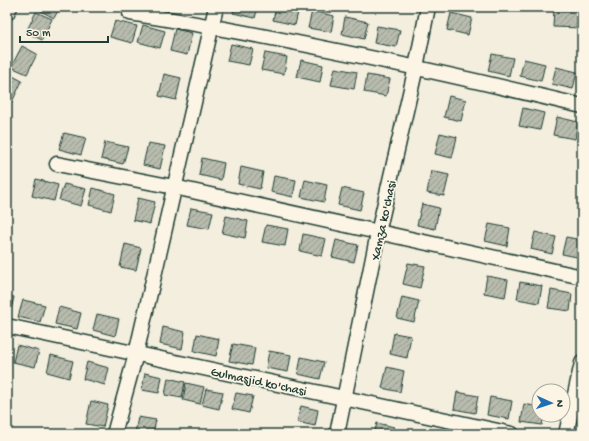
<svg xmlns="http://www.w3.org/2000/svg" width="589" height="441" font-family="'Gochi Hand',sans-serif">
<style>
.building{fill:url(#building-hatch);stroke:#1f3d34}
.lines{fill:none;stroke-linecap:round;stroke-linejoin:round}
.minor-casing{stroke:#1f3d34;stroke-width:17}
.minor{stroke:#fcf5e5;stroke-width:14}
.labels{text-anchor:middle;stroke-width:3.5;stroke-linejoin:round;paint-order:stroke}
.street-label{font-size:13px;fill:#1f3d34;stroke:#fcf5e5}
</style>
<defs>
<pattern id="building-hatch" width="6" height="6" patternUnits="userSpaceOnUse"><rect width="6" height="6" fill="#b8bcae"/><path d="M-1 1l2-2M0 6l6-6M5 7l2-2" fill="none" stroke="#959a8e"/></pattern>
</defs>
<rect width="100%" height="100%" fill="#f3eede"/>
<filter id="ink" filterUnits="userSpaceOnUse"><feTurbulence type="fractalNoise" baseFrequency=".025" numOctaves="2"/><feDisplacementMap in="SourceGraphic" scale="8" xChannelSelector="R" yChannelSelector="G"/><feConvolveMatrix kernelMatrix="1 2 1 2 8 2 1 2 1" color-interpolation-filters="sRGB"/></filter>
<g filter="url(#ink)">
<g class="building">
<polygon points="40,7 60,7 54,18 39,10"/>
<polygon points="234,7 258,7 255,18 233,13"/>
<polygon points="276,7 299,8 295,25 273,20"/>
<polygon points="554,7 582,7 582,28 553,27"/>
<polygon points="312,11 334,16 331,32 308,28"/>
<polygon points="36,12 52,19 42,40 26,32"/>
<polygon points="451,13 472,18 468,35 447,30"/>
<polygon points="345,17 368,22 364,39 342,34"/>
<polygon points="115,21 137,26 132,43 110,37"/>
<polygon points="143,25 165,31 160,48 138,42"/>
<polygon points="377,26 400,30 396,47 374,43"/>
<polygon points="175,29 192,33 187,55 170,51"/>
<polygon points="231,44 253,49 249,65 227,61"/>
<polygon points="22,46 37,54 27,74 11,67"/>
<polygon points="265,53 287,57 284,74 261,70"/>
<polygon points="492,54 513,58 509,76 488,71"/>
<polygon points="524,59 545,64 541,81 520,76"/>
<polygon points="301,60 323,65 320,82 297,77"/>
<polygon points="556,67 577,72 573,89 552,84"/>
<polygon points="335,68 357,72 354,89 331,85"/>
<polygon points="7,73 22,81 12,102 7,99"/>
<polygon points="164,74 181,78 176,100 159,96"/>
<polygon points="367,75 390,79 386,96 364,92"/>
<polygon points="449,96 466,100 461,121 444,117"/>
<polygon points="523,108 544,113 540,130 519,126"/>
<polygon points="557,117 578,122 575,139 553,135"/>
<polygon points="64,133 86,138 81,155 59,149"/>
<polygon points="440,133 457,137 452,158 435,154"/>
<polygon points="105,142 128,147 123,164 101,159"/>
<polygon points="148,143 165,146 160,169 143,165"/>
<polygon points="202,158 224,163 221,180 199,175"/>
<polygon points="241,167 263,172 260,189 238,184"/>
<polygon points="431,171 449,175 444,196 427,193"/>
<polygon points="274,176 296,180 293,197 271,192"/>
<polygon points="36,179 58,185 54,201 32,196"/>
<polygon points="305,180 327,185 324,202 301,197"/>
<polygon points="64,184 86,189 81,206 59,200"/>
<polygon points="93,188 115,194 111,211 89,205"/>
<polygon points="342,188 364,193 360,210 338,205"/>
<polygon points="138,198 155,202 150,224 133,220"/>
<polygon points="422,204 439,208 435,229 417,225"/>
<polygon points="191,208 213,212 209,229 187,225"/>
<polygon points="226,216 248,221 245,238 222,233"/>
<polygon points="489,224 510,228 507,246 485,241"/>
<polygon points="266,225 288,229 285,246 262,242"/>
<polygon points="535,232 556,237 552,254 531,249"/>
<polygon points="303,234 326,239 322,256 300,251"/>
<polygon points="566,237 582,240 582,258 562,254"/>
<polygon points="336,240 358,245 354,262 332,257"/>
<polygon points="125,244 141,248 136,270 120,267"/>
<polygon points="408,263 425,266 420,288 403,284"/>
<polygon points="487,276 508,280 505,297 484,293"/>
<polygon points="520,282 542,286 539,303 517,299"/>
<polygon points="551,290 572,294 570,311 548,308"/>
<polygon points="7,295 14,297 10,314 7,313"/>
<polygon points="402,297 419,301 414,322 397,318"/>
<polygon points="23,300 45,305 40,322 18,317"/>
<polygon points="59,307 81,313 77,329 55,324"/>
<polygon points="97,314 119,319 115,336 93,330"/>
<polygon points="163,327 185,332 182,349 160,344"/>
<polygon points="394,333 411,336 407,358 390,354"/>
<polygon points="197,334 219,339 216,356 194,351"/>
<polygon points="233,344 255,348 252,365 229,361"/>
<polygon points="17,345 39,351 35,367 13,362"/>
<polygon points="269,351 291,355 288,372 266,368"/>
<polygon points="51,355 73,361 69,378 47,372"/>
<polygon points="301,357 324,362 320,379 298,374"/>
<polygon points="87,362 109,368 105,385 83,379"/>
<polygon points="387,367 404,371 400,392 382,388"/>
<polygon points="145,373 162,377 159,393 142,390"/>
<polygon points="168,378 185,382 182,398 165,395"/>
<polygon points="186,383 204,387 200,404 183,400"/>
<polygon points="206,389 223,392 219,409 202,405"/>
<polygon points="457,392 478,396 475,413 454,409"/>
<polygon points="236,393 253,396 249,413 232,409"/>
<polygon points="490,397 512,401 509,419 487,415"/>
<polygon points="91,401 108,405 103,427 86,424"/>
<polygon points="524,404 539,407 539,415 544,415 542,425 521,422"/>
<polygon points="301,406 318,410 315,426 297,422"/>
<polygon points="138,417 156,420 153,434 135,433"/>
<polygon points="377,423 394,427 392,434 374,434"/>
</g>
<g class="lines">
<g class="minor-casing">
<g id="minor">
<polyline points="7,13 10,7"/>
<path d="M130 13C282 37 432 70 582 106"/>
<polyline points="57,164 174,187 582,277"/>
<polyline points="7,326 512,434"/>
<polyline points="114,434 136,354 216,7"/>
<polyline points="337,434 378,233 416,67 428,7"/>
<polyline points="566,434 582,363"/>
</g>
</g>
<use href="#minor" class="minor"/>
</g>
</g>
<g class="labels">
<g class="street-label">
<text transform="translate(382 220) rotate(-78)" y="5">Xamza ko'chasi</text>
<text transform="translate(259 380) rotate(12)" y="5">Gulmasjid ko'chasi</text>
</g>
</g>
<rect width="589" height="441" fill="none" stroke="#fcf5e5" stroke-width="24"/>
<rect x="12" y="12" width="565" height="417" fill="none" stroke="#1f3d34" stroke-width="1.5" filter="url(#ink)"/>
<g transform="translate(551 403) rotate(93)"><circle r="19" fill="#fcf5e5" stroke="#a4ab9e"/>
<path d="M0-3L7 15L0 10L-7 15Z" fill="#1f6fb2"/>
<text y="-6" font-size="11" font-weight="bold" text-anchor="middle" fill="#1f3d34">N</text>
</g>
<path d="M20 36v6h88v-6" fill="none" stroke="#1f3d34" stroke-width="2"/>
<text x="26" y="36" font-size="12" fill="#1f3d34" stroke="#fcf5e5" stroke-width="3" paint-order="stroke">50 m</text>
</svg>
